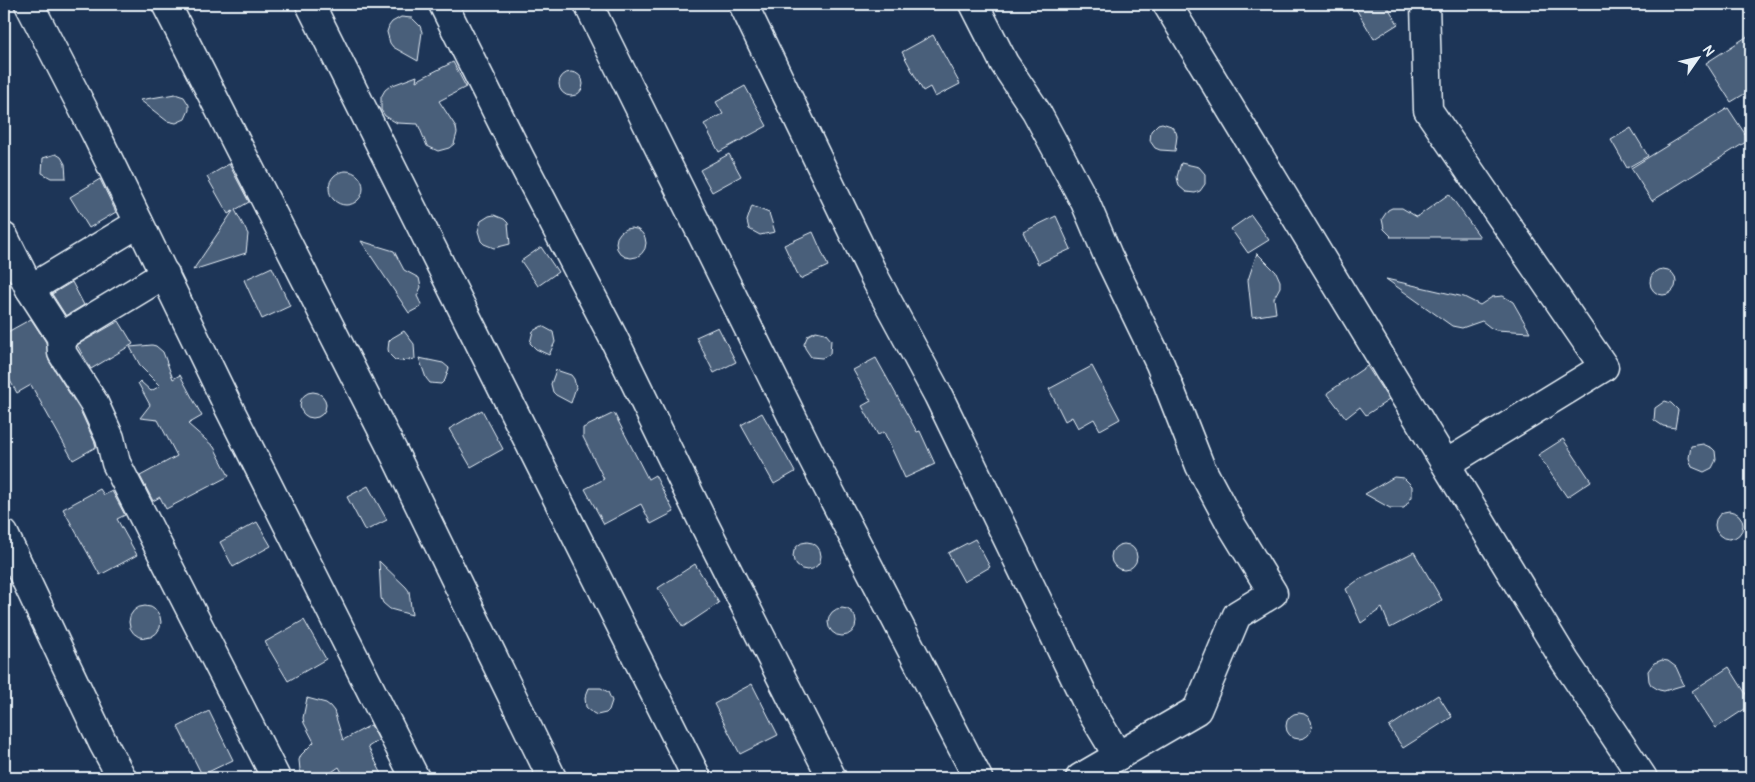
<svg xmlns="http://www.w3.org/2000/svg" width="1755" height="782" font-family="Pangolin,sans-serif">
<style>
.building{fill:#495e7a;stroke:#e8f1f8}
.lines{fill:none;stroke-linecap:round;stroke-linejoin:round}
.street-casing{stroke:#e8f1f8;stroke-width:31}
.street{stroke:#1d3557;stroke-width:28}
</style>
<rect width="100%" height="100%" fill="#1d3557"/>
<filter id="ink" filterUnits="userSpaceOnUse"><feTurbulence type="fractalNoise" baseFrequency=".02" numOctaves="2"/><feDisplacementMap in="SourceGraphic" scale="10" xChannelSelector="R" yChannelSelector="G"/><feConvolveMatrix kernelMatrix="1 2 1 2 8 2 1 2 1" color-interpolation-filters="sRGB"/></filter>
<g filter="url(#ink)">
<g class="building">
<polygon points="1353,4 1386,4 1398,24 1374,39"/>
<polygon points="401,17 412,18 420,26 422,32 418,61 393,47 390,43 387,32 389,26 392,22"/>
<polygon points="1751,34 1751,90 1731,102 1706,63"/>
<polygon points="933,35 960,84 935,97 930,87 923,91 902,52"/>
<polygon points="453,62 466,87 439,101 456,127 457,133 454,144 449,148 438,151 427,146 418,124 397,123 385,116 381,110 381,97 385,90 390,86 417,76 416,81"/>
<circle cx="571" cy="84" r="12"/>
<polygon points="745,86 767,126 719,152 704,124 723,114 716,102"/>
<polygon points="175,94 184,97 189,105 189,110 185,119 176,123 167,121 140,100"/>
<polygon points="1728,108 1749,140 1652,201 1631,168"/>
<polygon points="1162,123 1171,126 1176,132 1177,136 1175,151 1160,150 1155,148 1150,141 1151,131 1158,124"/>
<polygon points="1631,128 1648,156 1627,168 1611,140"/>
<polygon points="56,154 61,157 65,164 66,178 51,178 42,173 43,158"/>
<polygon points="729,154 741,176 712,192 700,170"/>
<polygon points="1181,163 1199,167 1205,174 1205,184 1200,191 1195,193 1186,192 1179,186 1177,177"/>
<polygon points="229,164 249,202 235,210 248,234 246,253 193,270 233,211 228,214 207,177"/>
<circle cx="346" cy="188" r="17"/>
<polygon points="100,179 116,212 89,228 70,197"/>
<polygon points="1449,194 1480,237 1390,237 1391,236 1384,229 1382,219 1388,210 1392,208 1402,208 1417,217"/>
<polygon points="752,206 769,213 775,232 760,235 749,229 747,221"/>
<polygon points="494,215 504,219 508,223 510,244 494,248 484,244 481,241 478,231 481,221 489,216"/>
<polygon points="1251,215 1269,240 1248,253 1231,229"/>
<polygon points="1056,216 1071,249 1038,264 1023,232"/>
<circle cx="631" cy="243" r="15"/>
<polygon points="813,232 828,266 800,279 784,245"/>
<polygon points="361,241 394,251 404,270 419,278 421,287 417,296 422,306 409,313"/>
<polygon points="541,247 558,272 538,286 521,261"/>
<polygon points="1257,253 1276,272 1280,281 1280,287 1274,298 1276,313 1252,317 1248,280"/>
<polygon points="272,267 290,306 262,319 244,280"/>
<circle cx="1663" cy="282" r="13"/>
<polygon points="1386,279 1464,297 1480,305 1492,297 1503,296 1513,302 1530,332 1496,330 1491,328 1482,321 1462,328 1452,326"/>
<polygon points="72,282 84,305 66,316 52,294"/>
<polygon points="31,319 46,342 49,361 80,410 95,443 96,447 73,460 31,385 17,393 4,370 4,334"/>
<polygon points="119,321 133,344 91,369 77,345"/>
<polygon points="542,326 553,332 555,342 549,355 536,349 530,343 533,331"/>
<polygon points="718,327 736,362 714,373 696,337"/>
<polygon points="404,331 414,344 415,359 400,361 395,360 389,354 388,349 389,341 392,338"/>
<polygon points="816,331 825,333 831,340 830,354 822,358 811,357 805,348 804,344 808,335"/>
<polygon points="152,345 156,346 163,352 173,379 180,375 202,416 188,424 214,447 229,476 166,509 160,497 153,501 140,476 177,456 158,420 140,418 150,405 138,383 140,381 151,391 160,386 141,367 130,347"/>
<polygon points="419,358 443,363 449,368 445,380 441,384 430,383 426,378"/>
<polygon points="876,358 917,432 920,431 935,464 905,478 884,432 878,435 862,406 871,401 853,370"/>
<polygon points="1092,366 1120,419 1100,430 1094,419 1078,428 1072,417 1065,421 1049,389"/>
<polygon points="1367,366 1389,400 1366,415 1360,407 1346,418 1327,393"/>
<polygon points="556,370 571,375 574,379 576,387 571,403 556,395 553,392 551,384"/>
<circle cx="313" cy="405" r="13"/>
<polygon points="1665,401 1671,403 1678,410 1675,428 1663,426 1654,420 1655,408"/>
<polygon points="482,410 503,449 471,467 449,429"/>
<polygon points="614,413 648,479 655,475 674,512 651,524 641,504 604,524 585,489 604,479 583,437 583,428"/>
<polygon points="762,413 795,472 774,484 741,425"/>
<polygon points="1563,439 1591,481 1567,497 1538,455"/>
<polygon points="1703,444 1712,448 1715,451 1716,460 1712,468 1704,472 1692,467 1689,458 1691,446"/>
<polygon points="1394,477 1404,478 1412,486 1412,497 1404,508 1390,508 1365,494"/>
<polygon points="368,486 387,520 365,531 347,497"/>
<polygon points="100,489 104,495 112,491 125,515 117,519 137,555 100,575 63,509"/>
<circle cx="1729" cy="525" r="14"/>
<polygon points="257,522 271,546 233,567 220,542"/>
<polygon points="975,539 990,567 964,582 948,553"/>
<circle cx="807" cy="556" r="14"/>
<circle cx="1124" cy="557" r="13"/>
<polygon points="1414,552 1442,600 1390,628 1382,608 1361,623 1346,589 1358,580"/>
<polygon points="379,561 406,587 409,591 412,615 390,609 383,603 381,598"/>
<polygon points="695,564 719,603 683,627 658,588"/>
<circle cx="145" cy="622" r="16"/>
<circle cx="842" cy="622" r="14"/>
<polygon points="304,620 326,659 288,681 265,642"/>
<polygon points="1662,660 1668,661 1676,667 1684,685 1664,691 1659,690 1651,685 1649,681 1648,671 1654,663"/>
<polygon points="1729,667 1751,702 1751,705 1716,728 1692,691"/>
<polygon points="752,684 778,735 740,754 714,704"/>
<polygon points="589,688 601,688 608,692 612,701 609,710 606,713 597,715 593,713 586,707 585,698"/>
<polygon points="1438,695 1452,717 1403,748 1389,727"/>
<polygon points="307,698 326,703 330,706 334,711 343,740 371,725 379,740 368,747 384,778 345,778 339,767 323,778 305,778 300,770 299,760 301,755 314,742 304,723 303,718"/>
<polygon points="209,711 233,760 202,775 178,727"/>
<circle cx="1299" cy="726" r="13"/>
</g>
<g class="lines">
<g class="street-casing">
<g id="street">
<polyline points="29,4 95,132 229,408 415,778"/>
<polyline points="166,4 395,455 552,778"/>
<polyline points="310,4 697,778"/>
<polyline points="443,4 520,158 614,339 704,524 832,778"/>
<polyline points="588,4 812,457 978,778"/>
<polyline points="743,4 876,280 938,395 1091,711 1118,756"/>
<polyline points="974,4 1004,63 1036,111 1085,202 1108,256 1160,364 1200,466 1232,526 1273,593 1237,615 1197,710 1080,778"/>
<polyline points="1167,4 1565,661 1643,778"/>
<polyline points="1425,4 1428,110 1604,367 1446,464"/>
<polyline points="4,237 30,289 61,337 62,353 94,403 110,438 116,463 276,778"/>
<polyline points="30,289 139,223"/>
<polyline points="61,337 165,274"/>
<polyline points="4,534 103,743 122,778"/>
</g>
</g>
<use href="#street" class="street"/>
</g>
</g>
<rect width="1755" height="782" fill="none" stroke="#1d3557" stroke-width="20"/>
<rect x="10" y="10" width="1735" height="762" fill="none" stroke="#e8f1f8" stroke-width="2" filter="url(#ink)"/>
<g transform="translate(1698 58) rotate(56)" stroke="#1d3557" stroke-width="4" paint-order="stroke">
<path d="M0-4L9 19L0 12L-9 19Z" fill="#e8f1f8"/>
<text y="-8" font-size="14" font-weight="bold" text-anchor="middle" fill="#e8f1f8">N</text>
</g>
</svg>
